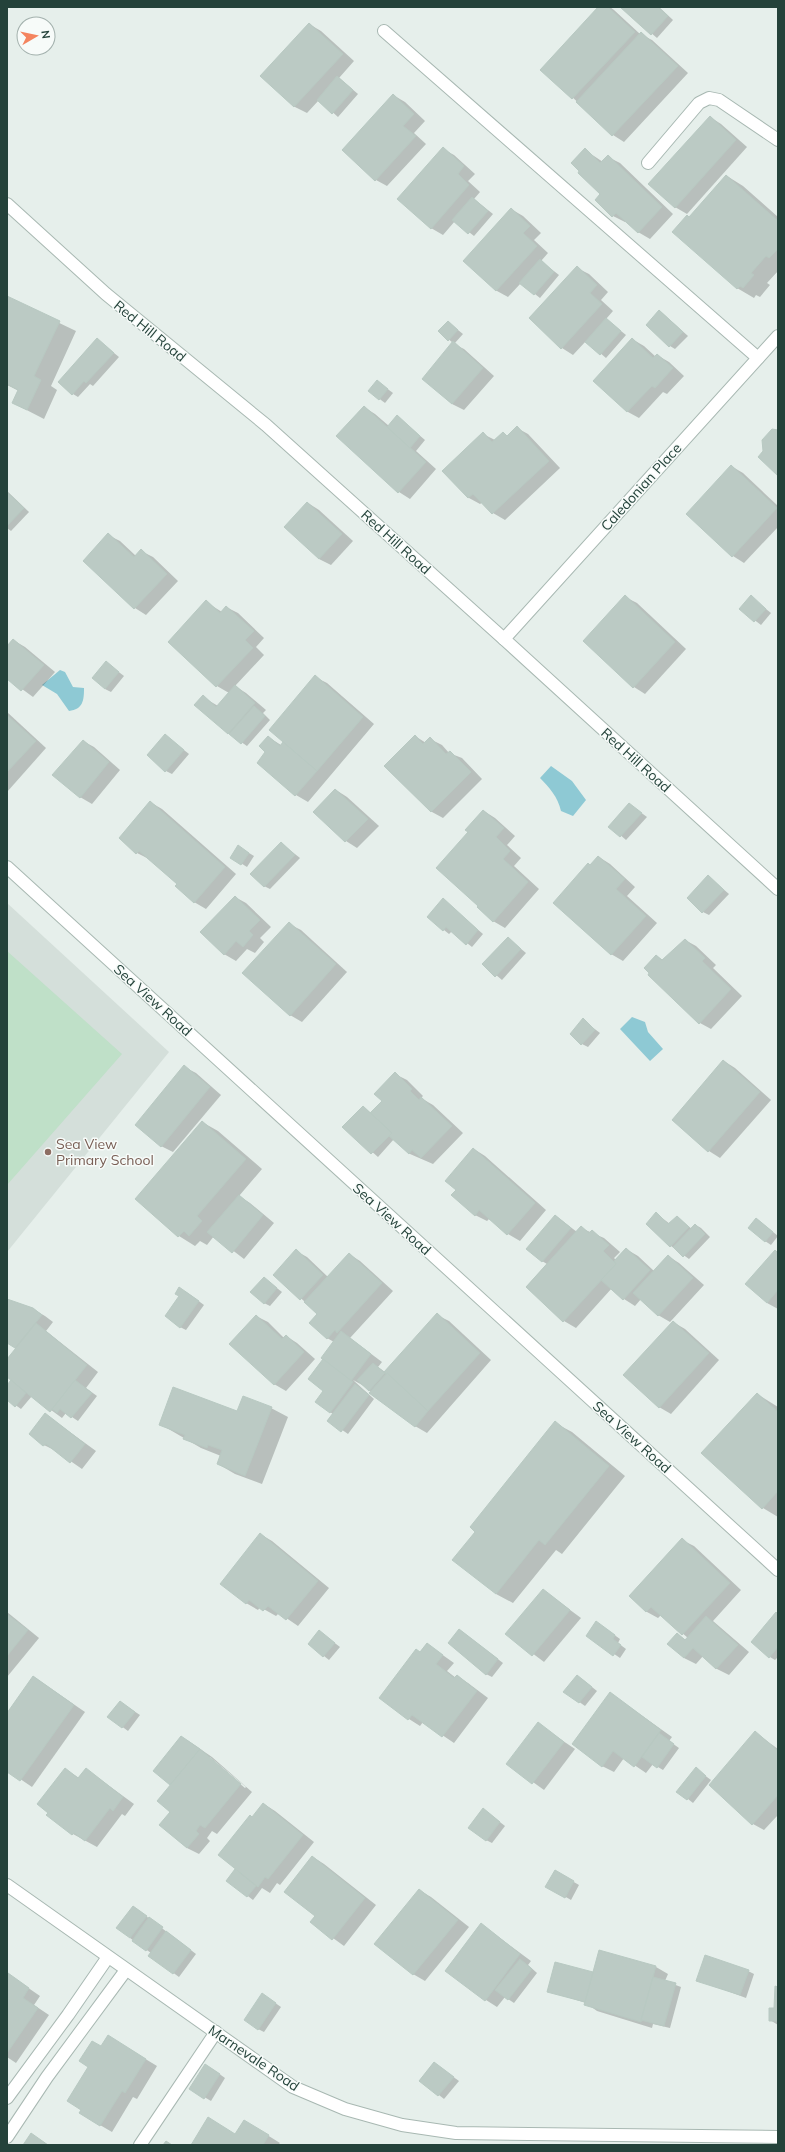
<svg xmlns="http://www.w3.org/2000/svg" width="785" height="2152" font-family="Mulish,sans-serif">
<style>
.built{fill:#d4dfda}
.green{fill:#bfe0c8}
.water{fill:#8ec9d4}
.shadow{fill:#0003;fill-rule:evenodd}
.building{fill:#bbcac4;stroke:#b8c9c2}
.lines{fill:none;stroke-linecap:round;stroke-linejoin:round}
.lane-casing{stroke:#a8b8b2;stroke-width:14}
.street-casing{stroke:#a8b8b2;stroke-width:14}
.lane{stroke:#fff;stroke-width:12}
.street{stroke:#fff;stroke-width:12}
.education-dot{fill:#8d6e63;stroke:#f7fbf9;stroke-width:1.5}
.labels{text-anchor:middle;stroke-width:3;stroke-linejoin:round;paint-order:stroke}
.street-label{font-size:14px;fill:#24423a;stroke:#f7fbf9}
.education-label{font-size:14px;fill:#785e54;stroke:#f7fbf9;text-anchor:start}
</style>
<rect width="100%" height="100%" fill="#e6efeb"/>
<polygon class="built" points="7,903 169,1052 7,1252"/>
<polygon class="green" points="7,951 122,1054 7,1185"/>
<g class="water">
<path d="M60 670 65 672 73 687 84 688C84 701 83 709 69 711L57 694 42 685Z"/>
<path d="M551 766 572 781 586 800 573 816 561 811C558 797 549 787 540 778Z"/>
<polygon points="632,1017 645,1022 648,1032 663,1049 650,1061 620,1029"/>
</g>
<g class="shadow">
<polygon points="599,7 610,7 614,10 640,34 652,40 688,73 624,142 613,135 542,69"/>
<polygon points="621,7 659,7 673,20 657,38"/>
<polygon points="309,24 321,31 354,61 339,78 358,94 338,117 319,100 307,113 295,107 262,76"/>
<polygon points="393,95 405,102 425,121 414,133 426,144 387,186 376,180"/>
<polygon points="710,117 721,124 747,147 687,214 675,207"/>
<polygon points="443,149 454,155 475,174 468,181 480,192 474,199 493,214 474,236 455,221 443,235 431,228"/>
<polygon points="585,150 603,162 608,157 620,163 673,214 650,239 638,232 626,221 625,222 613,216 601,194 581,171"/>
<polygon points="727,176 743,186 778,217 778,271 767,283 770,285 760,297 756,295 754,298 737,288"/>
<polygon points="511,209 523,216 541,233 534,240 548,253 541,261 559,275 540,298 521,283 508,297 497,291 464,261"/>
<polygon points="577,268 589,274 608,292 601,300 613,311 606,319 626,335 606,358 586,341 573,355 562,348"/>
<polygon points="7,298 76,331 51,386 57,390 44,419 13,403 19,391 7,385"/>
<polygon points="660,311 688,336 675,349 670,346"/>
<polygon points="448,322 463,334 454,344 464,349 494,376 464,410 452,404 424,378 453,343 439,331"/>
<polygon points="632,339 644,346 656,357 657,355 669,362 684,376 667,394 663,392 639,418 628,412 594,381"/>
<polygon points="98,340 119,357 93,386 90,384 78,397 73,394"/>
<polygon points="377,381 393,393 385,403 369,391"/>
<polygon points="364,407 375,414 389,426 398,417 425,440 416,451 436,469 410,499 399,492 338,436"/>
<polygon points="517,428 528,434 560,468 505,520 493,513 483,502 480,504 469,498 444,471 483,434 495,440 503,433 508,436"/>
<polygon points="731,466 743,473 778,506 778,527 744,563 733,556"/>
<polygon points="7,491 29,512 11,531 7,528"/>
<polygon points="308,503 319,510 353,541 331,565 319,559"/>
<polygon points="108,535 120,541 136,556 141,551 153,557 178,581 146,615 135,608"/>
<polygon points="625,597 637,603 686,649 645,694 634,687"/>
<polygon points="751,597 771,613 761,625 740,609"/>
<polygon points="206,602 222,612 226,607 238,613 264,638 256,647 264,655 235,686 246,693 266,710 263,713 270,720 247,746 228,733 203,697 218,706 229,693 217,686 169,642"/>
<polygon points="13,640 25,647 55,672 33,697 7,678 7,647"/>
<polygon points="107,663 124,676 111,692 105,689"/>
<polygon points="315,677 327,683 374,724 308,802 296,795 258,763 267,752 268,737 281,745 284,742"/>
<polygon points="7,712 46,748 7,792"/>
<polygon points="165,735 189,754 172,774 166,771"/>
<polygon points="415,736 426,743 430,739 442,745 449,753 462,758 482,779 443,818 432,812 386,766"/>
<polygon points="83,741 94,747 120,770 92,804 80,797"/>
<polygon points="336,790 347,797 379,826 357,848 346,841 315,812"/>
<polygon points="150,802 162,809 236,874 206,909 194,902 178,884 149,859 137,853"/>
<polygon points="629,804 647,817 626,840 610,826"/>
<polygon points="484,811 495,818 515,836 507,845 521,858 514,866 539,889 505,928 493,921 469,832"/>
<polygon points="281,843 300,858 270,889 264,886"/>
<polygon points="244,850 254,856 247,867 231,857"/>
<polygon points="599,857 610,864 635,887 627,896 657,923 623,961 611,954 591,866"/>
<polygon points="709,877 729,894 709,915 703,912"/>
<polygon points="235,897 246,903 271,927 260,938 264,942 255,953 247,949 236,961 224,954"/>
<polygon points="443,900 483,934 472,947 452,931 449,934 444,930 428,917"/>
<polygon points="289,924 301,930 347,972 302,1022 290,1015 243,973"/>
<polygon points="508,938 526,953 502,980 483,964"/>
<polygon points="685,940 696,946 716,965 713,968 742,996 711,1029 700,1023 656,956 663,960"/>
<polygon points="583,1020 600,1033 588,1047 582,1044"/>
<polygon points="724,1061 735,1068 771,1100 720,1158 709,1151 673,1120"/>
<polygon points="184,1067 196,1073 221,1095 173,1152 161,1146"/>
<polygon points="395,1074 407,1080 423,1096 421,1098 433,1105 463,1133 433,1164 410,1154 394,1139 378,1157 344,1127 363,1107 372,1114 384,1101"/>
<polygon points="202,1122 218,1131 262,1169 239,1196 250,1203 274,1223 244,1259 214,1236 207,1245 200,1241 195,1246 179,1236 136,1199"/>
<polygon points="474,1149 485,1156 546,1210 520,1241 508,1234 490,1218 487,1221 475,1215 457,1190"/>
<polygon points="657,1214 670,1224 677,1217 692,1229 696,1225 701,1228 710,1237 689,1259 671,1246 647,1224"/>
<polygon points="556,1216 577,1232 581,1228 604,1238 620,1252 614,1258 616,1260 626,1249 638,1256 654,1271 668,1256 679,1263 704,1285 670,1322 658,1315 641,1299 635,1306 624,1299 612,1288 576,1328 564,1321 527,1286 547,1264 542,1261"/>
<polygon points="757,1219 778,1236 771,1245 765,1241"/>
<polygon points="296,1251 307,1257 328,1277 349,1254 360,1261 393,1291 350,1338 382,1362 378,1367 385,1372 437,1315 449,1321 491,1360 427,1433 415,1426 364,1386 353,1380 374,1399 348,1434 328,1420 333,1414 330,1412 325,1391 323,1361 334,1342 327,1338 319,1314 274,1275"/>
<polygon points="778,1253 778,1309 767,1303"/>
<polygon points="269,1282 282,1292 270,1306 264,1303"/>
<polygon points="185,1291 204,1305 186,1330 180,1327"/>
<polygon points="7,1300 33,1309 45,1316 53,1322 46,1331 98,1372 86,1388 97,1396 78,1421 66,1413 62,1418 32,1396 21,1409 7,1399 7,1387 12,1380 7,1376 7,1360 17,1348 7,1341"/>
<polygon points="256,1316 268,1322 284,1338 286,1336 297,1343 315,1359 286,1391 274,1384"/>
<polygon points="673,1322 685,1329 719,1360 671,1414 659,1407"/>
<polygon points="757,1394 778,1407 778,1517 763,1508"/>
<polygon points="271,1408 288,1417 262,1484 235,1474 218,1464 221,1456 201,1448 160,1424"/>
<polygon points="45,1414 96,1451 82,1469 56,1451 44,1445"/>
<polygon points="555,1423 572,1432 625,1476 562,1554 556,1550 513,1603 496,1594 476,1531"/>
<polygon points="260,1534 272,1541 329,1588 298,1626 279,1613 276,1616 260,1607 258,1610 246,1603"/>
<polygon points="682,1540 694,1546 741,1590 713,1621 749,1652 729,1675 717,1669 703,1656 696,1664 684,1658 677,1634 686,1640 688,1638 661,1615 658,1618 647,1612 630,1596"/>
<polygon points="543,1590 581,1618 544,1662 507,1634"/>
<polygon points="7,1612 39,1638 7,1677"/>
<polygon points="778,1614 778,1657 775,1660 770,1657"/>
<polygon points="602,1626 620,1639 618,1643 626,1649 620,1658 587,1635"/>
<polygon points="460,1630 503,1663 492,1677 486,1674"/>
<polygon points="319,1631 340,1647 329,1660 309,1644"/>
<polygon points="427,1644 454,1663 447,1671 456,1678 457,1676 468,1683 488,1698 454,1743 423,1722 420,1726 409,1719 381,1698"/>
<polygon points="34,1677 85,1712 32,1787 7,1770 7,1715"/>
<polygon points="582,1679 597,1691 585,1706 565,1692"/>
<polygon points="610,1693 672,1737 669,1741 679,1748 663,1770 653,1764 646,1773 624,1758 614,1772 602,1766"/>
<polygon points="120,1702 140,1715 128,1731 109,1717"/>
<polygon points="538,1724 575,1749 544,1790 508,1764"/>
<polygon points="755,1732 778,1749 778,1815 764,1830 753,1824"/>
<path d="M187 1740 212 1757 252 1792 217 1834 212 1831 207 1838 210 1841 199 1854 187 1848 161 1825 172 1812 171 1785 155 1771ZM210 1757 246 1787 245 1788 209 1758Z"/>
<polygon points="65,1769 79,1778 86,1769 134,1804 125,1816 122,1814 97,1847 73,1834 48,1815"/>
<polygon points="696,1769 711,1780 693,1803 678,1791"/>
<polygon points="264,1804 275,1811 314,1842 280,1885 277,1883 270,1893 262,1888 253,1900 227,1880 240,1872 253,1818"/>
<polygon points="483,1809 505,1826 492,1843 486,1840"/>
<polygon points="313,1857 324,1864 376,1905 344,1946 311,1922 316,1915"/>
<polygon points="555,1871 579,1885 571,1900 547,1886"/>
<polygon points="419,1890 431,1897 469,1927 425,1981 413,1974"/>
<polygon points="134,1907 196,1954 179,1977 149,1955 151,1953 130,1938"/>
<polygon points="481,1924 531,1961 528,1965 537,1973 514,2003 505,1997 497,2007 486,2000"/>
<polygon points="600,1952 656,1967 668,1974 665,1981 681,1987 670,2028 653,2024 652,2028 597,2011 586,2003 548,1991 593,1973"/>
<polygon points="748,1971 754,1974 746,1998 698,1980"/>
<polygon points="8,1974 40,1996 34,2005 49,2015 16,2063 7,2057"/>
<polygon points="778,1988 778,2025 770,2020 775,2009"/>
<polygon points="268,1998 281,2007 264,2032 258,2029"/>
<polygon points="119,2043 157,2066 137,2099 133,2097 112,2132 100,2125 101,2047"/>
<polygon points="434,2063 459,2081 444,2099 420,2080"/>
<polygon points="211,2068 225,2078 211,2101 191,2089"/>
<polygon points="256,2128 280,2143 278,2145 192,2145 236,2135"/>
</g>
<g class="building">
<polygon points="598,7 608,7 635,32 572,99 540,70"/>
<polygon points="620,7 658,7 668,16 651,35"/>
<polygon points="309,23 343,54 294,107 260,76"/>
<polygon points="641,32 678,66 612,136 576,102"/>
<polygon points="337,76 353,90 332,114 317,100"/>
<polygon points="393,94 414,114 403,126 416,136 375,181 342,150"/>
<polygon points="710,116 736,140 675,208 648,184"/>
<polygon points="443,147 464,166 458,174 469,185 431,229 397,199"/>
<polygon points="585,148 600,163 608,155 662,207 638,233 616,213 612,217 595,200 600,194 578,173 579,171 571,163"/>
<polygon points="726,175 778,221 778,249 769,258 766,256 751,273 754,275 743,288 740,286 737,289 672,232 687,215 689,217"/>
<polygon points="472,197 488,211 468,234 452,220"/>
<polygon points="511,208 530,226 523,233 537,246 496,291 463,261"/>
<polygon points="540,259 554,272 534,295 519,283"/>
<polygon points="577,266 597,285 590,293 602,304 561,349 529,318"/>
<polygon points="7,296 60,321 34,376 41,380 27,410 12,403 18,390 7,384"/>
<polygon points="659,310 683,332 669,347 646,325"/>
<polygon points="606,318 621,331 600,355 585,342"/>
<polygon points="448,321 458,330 448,341 438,331"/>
<polygon points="97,338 114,353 86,383 84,381 72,395 58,382"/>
<polygon points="632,338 653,358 657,354 673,368 655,388 652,386 627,412 593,381"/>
<polygon points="453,341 483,368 452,404 422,379"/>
<polygon points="377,380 388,389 379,400 368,391"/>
<polygon points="364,406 426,462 398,493 336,436"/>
<polygon points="397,415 420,436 410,448 387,427"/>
<polygon points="517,426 549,461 492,514 473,494 468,498 442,471 483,432 492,442 503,432 507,436"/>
<polygon points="772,429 778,430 778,476 758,457 763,451 762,440"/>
<polygon points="731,465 777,508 732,557 686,514"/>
<polygon points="7,492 24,508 7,526"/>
<polygon points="307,502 342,534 319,559 284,527"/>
<polygon points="108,533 134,557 141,549 167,574 134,609 83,561"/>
<polygon points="625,595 675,642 633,688 583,641"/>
<polygon points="751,595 766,609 754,622 739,609"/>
<polygon points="206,600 220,613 226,606 254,631 245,640 253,648 216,687 168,642"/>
<polygon points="13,639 44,665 21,691 7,679 7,646"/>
<polygon points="106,661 119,672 105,689 92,678"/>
<polygon points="315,675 363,717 317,771 269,730"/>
<polygon points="235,685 255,703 228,734 194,705 203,695 216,707"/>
<polygon points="254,706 265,716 241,744 229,734"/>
<polygon points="7,715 36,741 7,772"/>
<polygon points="165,734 184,750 165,772 147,755"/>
<polygon points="415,735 423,744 430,737 446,754 450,751 471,772 431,812 384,766"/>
<polygon points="268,736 280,746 283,742 317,771 295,796 257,763 265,752 259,746"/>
<polygon points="83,740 109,762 80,798 52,775"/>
<polygon points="335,789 368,819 345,842 313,812"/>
<polygon points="150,801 225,867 194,903 175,886 177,884 139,851 136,854 119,838"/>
<polygon points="629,803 642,813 620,837 608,827"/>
<polygon points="483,810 504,828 496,837 510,851 503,859 528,882 493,922 477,907 478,906 436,868 468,832 465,830"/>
<polygon points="281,842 295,855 264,887 250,874"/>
<polygon points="238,845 249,853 241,865 230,858"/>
<polygon points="598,856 625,879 616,889 646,916 611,955 553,903 588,863 590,865"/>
<polygon points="708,875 724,890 702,913 687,898"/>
<polygon points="235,896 260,920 249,931 253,935 243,947 236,941 224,955 200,932"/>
<polygon points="443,898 478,930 466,945 446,927 443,931 427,917"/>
<polygon points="289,922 336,964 290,1016 242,973"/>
<polygon points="508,937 521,949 495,977 482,964"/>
<polygon points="685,939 705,958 702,961 731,989 699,1024 648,975 649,973 644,968 656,955 662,960"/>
<polygon points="583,1018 595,1030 581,1045 570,1034"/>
<polygon points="723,1060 760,1092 708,1152 672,1120"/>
<polygon points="184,1065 210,1087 161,1147 135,1125"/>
<polygon points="395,1072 412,1089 410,1091 419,1100 421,1097 452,1126 421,1158 412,1150 409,1154 389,1136 392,1133 370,1113 382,1101 374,1094"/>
<polygon points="363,1106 392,1133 371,1154 342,1127"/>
<polygon points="202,1121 246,1159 197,1216 202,1221 189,1236 184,1231 178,1237 135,1199"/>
<polygon points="473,1148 535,1203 507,1235 479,1210 475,1216 451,1195 456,1190 445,1181"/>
<polygon points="239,1195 263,1215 232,1253 207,1232"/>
<polygon points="656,1212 668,1224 677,1216 689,1227 670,1247 646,1224"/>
<polygon points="555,1215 571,1228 542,1262 526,1249"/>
<polygon points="756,1218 773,1232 765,1242 748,1228"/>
<polygon points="695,1224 705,1234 683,1257 673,1247"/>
<polygon points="581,1226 589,1233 592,1230 609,1245 603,1251 616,1264 563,1322 526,1287"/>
<polygon points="626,1248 650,1270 623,1300 601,1280 616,1264 614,1261"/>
<polygon points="296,1249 323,1275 300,1300 273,1275"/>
<polygon points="775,1250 778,1253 778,1290 767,1303 745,1284"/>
<polygon points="349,1253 382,1283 337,1333 335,1330 327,1339 309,1323 317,1314 304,1302"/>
<polygon points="668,1255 693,1278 658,1316 633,1293"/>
<polygon points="264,1277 277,1288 264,1304 250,1292"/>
<polygon points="179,1287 199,1301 180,1328 165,1316 179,1296 175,1294"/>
<polygon points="7,1299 33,1308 42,1315 15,1348 7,1343"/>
<polygon points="437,1313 480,1353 428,1411 384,1372"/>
<polygon points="256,1315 282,1339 286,1335 304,1352 274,1385 229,1344"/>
<polygon points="673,1321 709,1353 659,1408 623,1375"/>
<polygon points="36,1323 87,1365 50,1412 7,1377 7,1359"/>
<polygon points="341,1331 371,1354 351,1381 321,1358"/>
<polygon points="323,1359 353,1382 330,1413 315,1402 323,1391 308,1379"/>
<polygon points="373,1363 385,1373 369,1391 357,1380"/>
<polygon points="387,1373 428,1411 415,1427 369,1393"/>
<polygon points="11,1380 26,1393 15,1407 7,1400 7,1385"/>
<polygon points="75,1380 92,1393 71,1418 60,1409 57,1413 52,1409"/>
<polygon points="355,1384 369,1395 341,1432 327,1421"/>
<polygon points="173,1387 237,1411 243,1396 272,1407 245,1476 217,1464 222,1450 208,1445 207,1448 183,1439 185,1435 159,1425"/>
<polygon points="757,1393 778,1412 778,1491 762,1509 701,1453"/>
<polygon points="45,1413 85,1444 70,1463 46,1444 43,1446 29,1434"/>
<polygon points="555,1421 609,1466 545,1545 539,1540 496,1594 452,1560 475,1532 470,1527"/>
<polygon points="260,1533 318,1581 286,1620 268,1606 263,1611 249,1600 246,1604 220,1584"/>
<polygon points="682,1538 730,1583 682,1635 651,1607 646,1612 629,1596"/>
<polygon points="543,1589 570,1610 532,1656 505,1634"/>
<polygon points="776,1612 778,1614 778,1647 769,1658 751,1642"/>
<polygon points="7,1614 28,1630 7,1656"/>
<polygon points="706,1616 738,1645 716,1669 693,1648 684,1658 667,1644 677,1633 685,1640"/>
<polygon points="596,1621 615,1635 613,1639 621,1645 613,1656 586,1636"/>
<polygon points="459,1629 498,1659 486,1675 448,1643"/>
<polygon points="319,1630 335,1643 323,1657 308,1644"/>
<polygon points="427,1643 443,1655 436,1664 454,1678 457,1675 477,1691 442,1737 412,1715 408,1720 379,1698 416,1649 420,1652"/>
<polygon points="577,1675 592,1687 579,1703 563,1692"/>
<polygon points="33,1676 74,1705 20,1781 7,1772 7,1713"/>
<polygon points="610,1692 661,1730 634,1767 613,1751 602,1767 572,1744"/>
<polygon points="120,1701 135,1712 122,1728 107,1717"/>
<polygon points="538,1722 564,1742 532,1784 506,1764"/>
<polygon points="755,1731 778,1751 778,1795 752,1825 709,1785"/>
<polygon points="659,1733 674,1744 657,1768 642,1757"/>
<polygon points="181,1736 200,1749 170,1785 153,1771"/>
<polygon points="200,1749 241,1784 205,1828 200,1825 196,1831 199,1834 187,1848 159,1825 170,1812 157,1801"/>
<polygon points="696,1767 706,1776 687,1800 676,1792"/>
<polygon points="65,1768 78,1778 86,1768 123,1797 113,1811 110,1808 85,1841 74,1833 72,1835 46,1815 48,1813 37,1804"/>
<polygon points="263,1803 303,1835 268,1879 265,1877 258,1887 218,1855 250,1815 252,1817"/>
<polygon points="483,1808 500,1822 486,1841 468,1828"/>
<polygon points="312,1856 365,1898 332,1940 310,1922 315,1916 284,1892"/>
<polygon points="235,1869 256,1886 247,1897 226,1881"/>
<polygon points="555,1870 574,1881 565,1898 545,1887"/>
<polygon points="419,1889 458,1920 413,1975 374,1944"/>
<polygon points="133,1906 147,1916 130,1938 116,1928"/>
<polygon points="149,1917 163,1927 146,1951 132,1941"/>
<polygon points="481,1923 520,1954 485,2001 445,1971"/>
<polygon points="166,1931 191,1950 173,1974 148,1956"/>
<polygon points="599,1950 656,1966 641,2022 584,2005"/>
<polygon points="705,1955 749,1970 740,1995 696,1981"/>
<polygon points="520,1959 532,1969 508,2000 495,1990"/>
<polygon points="555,1962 593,1972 585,2002 547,1992"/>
<polygon points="8,1973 29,1988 23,1998 38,2008 7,2053"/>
<polygon points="653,1977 676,1983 664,2026 641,2020"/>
<polygon points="775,1986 778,1987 778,2021 769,2021 769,2008 774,2008"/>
<polygon points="262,1993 276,2003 258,2030 244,2020"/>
<polygon points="108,2035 146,2059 125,2093 122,2091 100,2126 79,2113 81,2110 67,2101 88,2067 79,2061 92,2041 101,2046"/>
<polygon points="434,2062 454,2077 438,2096 419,2081"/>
<polygon points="205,2064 220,2074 204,2099 189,2089"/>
<polygon points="208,2117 235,2134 244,2120 269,2135 263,2145 191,2145"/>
<polygon points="31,2133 48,2145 23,2145"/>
<polygon points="166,2141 172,2145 163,2145"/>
</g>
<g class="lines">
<g class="lane-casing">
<g id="lane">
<polyline points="648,163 699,103 709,98 719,100 778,140"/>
<polyline points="7,2098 68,2015 108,1957"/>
<polyline points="7,2137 47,2077 126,1970"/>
<polyline points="140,2145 216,2032"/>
</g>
</g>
<g class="street-casing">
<g id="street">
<polyline points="384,31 758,358"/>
<polyline points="7,204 106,294 266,425 504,639 778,889"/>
<polyline points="504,639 778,336"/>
<polyline points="7,867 778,1570"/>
<polyline points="7,1885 293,2087 345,2109 402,2125 456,2133 778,2137"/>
</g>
</g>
<use href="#lane" class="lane"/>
<use href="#street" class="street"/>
</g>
<circle class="education-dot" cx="48" cy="1152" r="4"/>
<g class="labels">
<g class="street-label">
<text transform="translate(150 331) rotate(39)" y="5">Red Hill Road</text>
<text transform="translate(641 487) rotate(-48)" y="5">Caledonian Place</text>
<text transform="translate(396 542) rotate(42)" y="5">Red Hill Road</text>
<text transform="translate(636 760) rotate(42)" y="5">Red Hill Road</text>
<text transform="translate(153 1000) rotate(42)" y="5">Sea View Road</text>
<text transform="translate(392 1219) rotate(42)" y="5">Sea View Road</text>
<text transform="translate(632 1437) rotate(42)" y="5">Sea View Road</text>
<text transform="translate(254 2058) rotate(34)" y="5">Marnevale Road</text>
</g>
<g class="education-label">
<text x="56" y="1149">Sea View<tspan x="56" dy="16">Primary School</tspan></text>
</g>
</g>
<rect width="785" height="2152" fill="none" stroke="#24423a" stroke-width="16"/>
<g transform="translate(36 36) rotate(81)"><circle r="19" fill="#f7fbf9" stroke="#a3b1ad"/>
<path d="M0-3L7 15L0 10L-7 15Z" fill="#f4845f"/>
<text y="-6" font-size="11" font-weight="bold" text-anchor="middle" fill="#24423a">N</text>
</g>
</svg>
